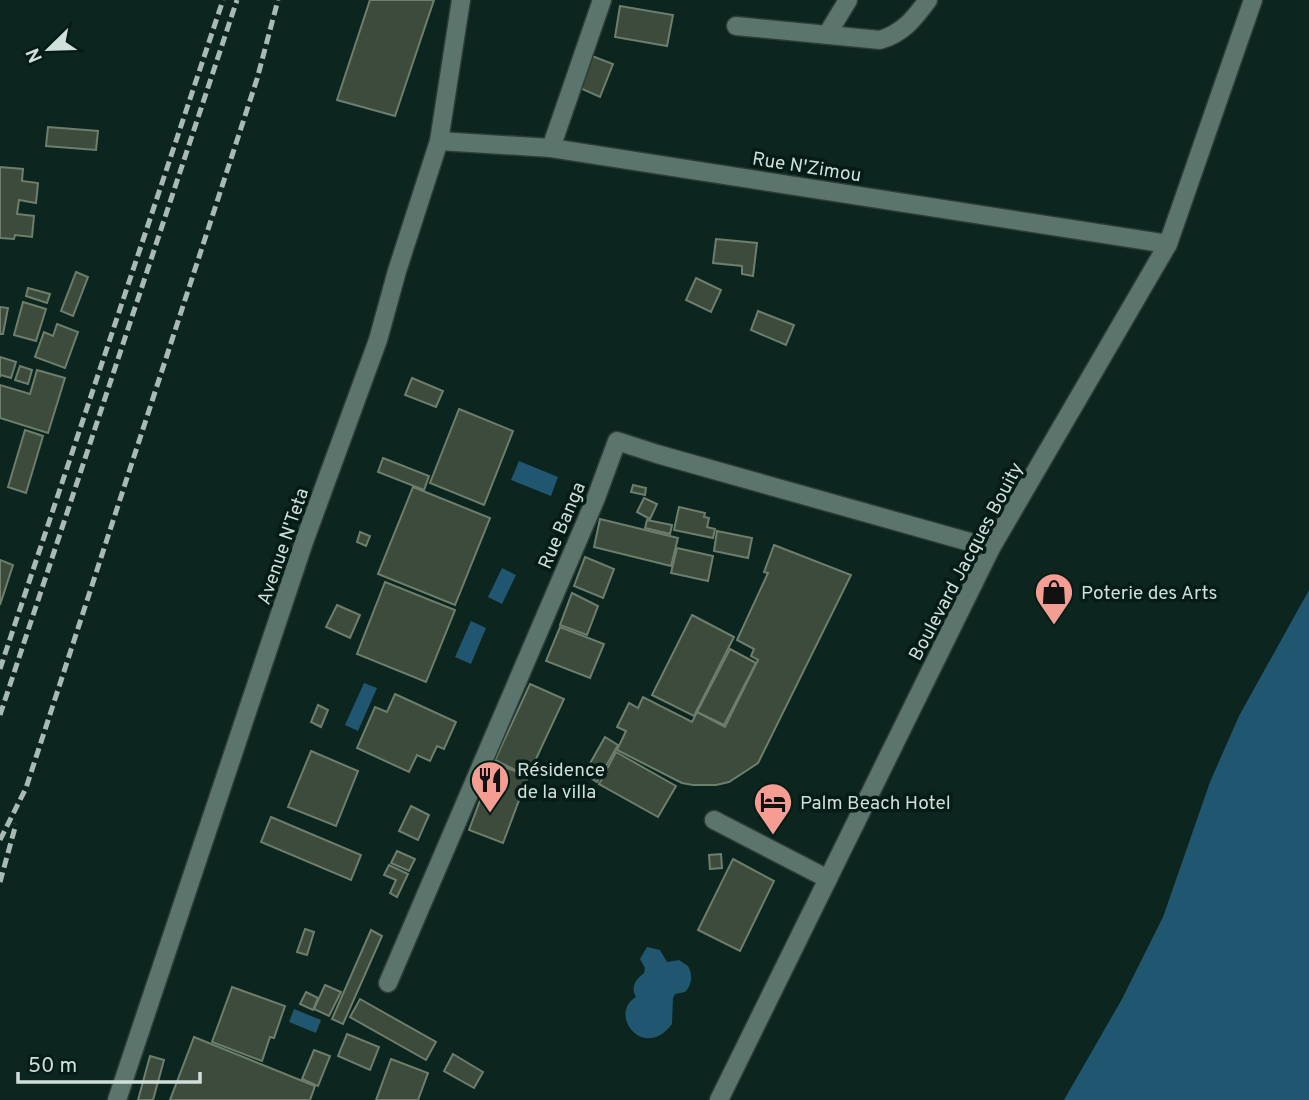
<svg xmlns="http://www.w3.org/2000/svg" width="1309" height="1100" font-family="Overpass,sans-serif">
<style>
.water{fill:#20566f}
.building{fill:#3c4b3c;stroke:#6d7e6d;stroke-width:2}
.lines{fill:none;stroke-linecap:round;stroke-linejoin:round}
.minor-casing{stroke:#2e3c37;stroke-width:21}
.minor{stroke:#5b746c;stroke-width:18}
.rail{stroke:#a9b9b4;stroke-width:5;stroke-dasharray:10 5;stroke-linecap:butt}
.labels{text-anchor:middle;stroke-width:7;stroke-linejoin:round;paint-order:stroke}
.street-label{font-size:19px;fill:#d1dfda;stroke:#041c16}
.poi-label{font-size:19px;fill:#d1dfda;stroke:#041c16;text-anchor:start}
</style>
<rect width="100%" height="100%" fill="#0d251f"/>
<g class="water">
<polygon points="519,461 558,477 551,496 511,480"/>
<polygon points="502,568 516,575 502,604 488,597"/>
<polygon points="1309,590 1309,1100 1064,1100 1122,999 1163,917 1210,782 1239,716"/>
<polygon points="471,621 486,628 471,664 455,657"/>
<polygon points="364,683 377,688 358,731 345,725"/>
<path d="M647 947 660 950 667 962 679 960 688 966C693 975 692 985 685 992L675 994 673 998 672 1024C644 1062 607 1014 636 997 630 987 636 979 644 973L645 968 640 959Z"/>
<polygon points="294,1009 321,1020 316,1033 289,1022"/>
</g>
<g class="building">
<polygon points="370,0 434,0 395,116 337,100"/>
<polygon points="620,6 673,15 667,46 615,37"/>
<polygon points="592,56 613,64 600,97 580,88"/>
<polygon points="48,127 98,131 96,150 46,146"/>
<polygon points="0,167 23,169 22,181 38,183 36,203 19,200 17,214 34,216 32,237 15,235 14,239 0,238"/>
<polygon points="716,239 757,243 753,276 742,274 742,266 713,263"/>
<polygon points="76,272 88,277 73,316 61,311"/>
<polygon points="696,278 721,290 711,312 686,300"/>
<polygon points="28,288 50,294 47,303 26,296"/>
<polygon points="23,302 46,309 36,341 14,335"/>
<polygon points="0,307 8,308 3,334 0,334"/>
<polygon points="758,311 794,325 786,345 751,330"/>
<polygon points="57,324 78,332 65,368 35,357 44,332 53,336"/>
<polygon points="0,357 16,362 11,378 1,375 0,377"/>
<polygon points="20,366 32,370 28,384 15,380"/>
<polygon points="37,370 65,378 48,433 0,418 0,385 30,394"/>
<polygon points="412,378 443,391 436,407 405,395"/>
<polygon points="459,409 513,431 484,505 430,483"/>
<polygon points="25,430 43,436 26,493 8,487"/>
<polygon points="383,458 429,476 424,490 378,472"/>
<polygon points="633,485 646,488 645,495 631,492"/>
<polygon points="413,487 490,518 455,605 378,574"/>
<polygon points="644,498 657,504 650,519 637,512"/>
<polygon points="679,507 705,513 704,517 709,518 707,527 715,529 713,538 674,530"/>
<polygon points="600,519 678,538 671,566 594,547"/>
<polygon points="647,520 672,525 670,534 645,528"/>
<polygon points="717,531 752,538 748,558 714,551"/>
<polygon points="360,532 370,536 366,546 357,542"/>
<polygon points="774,545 851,575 758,763 729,782 716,785 693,785 682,783 617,750 626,731 617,727 629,703 638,708 643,697 692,722 697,712 725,727 758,660 751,656 754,649 737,640 768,573 764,572"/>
<polygon points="677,548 713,556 708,581 671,573"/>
<polygon points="585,557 614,569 603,598 574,586"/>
<polygon points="0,560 13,565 0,605"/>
<polygon points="385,582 455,610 426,682 357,654"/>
<polygon points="572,593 598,606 587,635 560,625"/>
<polygon points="337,605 360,615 350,638 326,627"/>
<polygon points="692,615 734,637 694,716 652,695"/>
<polygon points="560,627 604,644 590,678 546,661"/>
<polygon points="730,649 756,663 724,725 697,712"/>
<polygon points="530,684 564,699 528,776 495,760"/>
<polygon points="395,694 456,722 444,749 437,746 430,761 417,755 409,772 357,748 375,707 387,712"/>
<polygon points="318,705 328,710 321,727 311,722"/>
<polygon points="605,737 618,745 597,782 584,774"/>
<polygon points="311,751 358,771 336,826 288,807"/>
<polygon points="616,752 676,786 658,817 599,784"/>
<polygon points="494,763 528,776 503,843 469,830"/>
<polygon points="411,806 429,815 418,840 399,831"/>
<polygon points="271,817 361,855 351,880 261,842"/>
<polygon points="397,851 415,859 409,871 391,863"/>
<polygon points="721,854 722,868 710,869 709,855"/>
<polygon points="733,859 774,881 740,951 698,930"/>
<polygon points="389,865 408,874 397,897 390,893 396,880 384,875"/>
<polygon points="305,929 314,932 307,955 297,952"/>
<polygon points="371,930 382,936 343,1024 332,1019"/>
<polygon points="325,985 341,992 329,1016 314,1009"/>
<polygon points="232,987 285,1006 274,1038 270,1037 262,1061 212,1042"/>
<polygon points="306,992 318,998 313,1010 300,1004"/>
<polygon points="360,999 436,1042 426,1060 350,1017"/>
<polygon points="347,1034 379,1047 370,1070 338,1056"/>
<polygon points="194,1037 315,1086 310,1100 170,1100"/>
<polygon points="314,1050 330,1056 318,1086 302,1079"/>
<polygon points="453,1054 483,1072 474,1088 444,1071"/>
<polygon points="150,1056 164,1060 153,1100 138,1100"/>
<polygon points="391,1059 428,1073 418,1100 376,1100"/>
</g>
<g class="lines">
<g class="minor-casing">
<g id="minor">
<path d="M736 26 880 40C903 33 914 19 928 0"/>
<polyline points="828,33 848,0"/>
<polyline points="439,141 551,148 1168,244"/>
<polyline points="551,148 602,0"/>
<polyline points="714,820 828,879"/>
<polyline points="388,983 596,498 617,441 657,454 991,548"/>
<polyline points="117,1100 304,542 378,340 397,271 439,141 461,0"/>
<polyline points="719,1100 991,548 1168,244 1253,0"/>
</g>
</g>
<use href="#minor" class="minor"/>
<g class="rail">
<polyline points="0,669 223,0"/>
<polyline points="0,715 237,0"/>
<polyline points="0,840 26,788 257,79 278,0"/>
<polyline points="0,882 16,824"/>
</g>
</g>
<defs>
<g id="shop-pin" transform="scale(2.0125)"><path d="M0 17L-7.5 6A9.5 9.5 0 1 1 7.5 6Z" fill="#f59c93" stroke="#041c16"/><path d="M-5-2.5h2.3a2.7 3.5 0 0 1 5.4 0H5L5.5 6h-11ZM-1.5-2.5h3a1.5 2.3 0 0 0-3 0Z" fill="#111"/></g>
<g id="restaurant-pin" transform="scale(2.0125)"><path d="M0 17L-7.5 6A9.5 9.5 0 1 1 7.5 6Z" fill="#f59c93" stroke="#041c16"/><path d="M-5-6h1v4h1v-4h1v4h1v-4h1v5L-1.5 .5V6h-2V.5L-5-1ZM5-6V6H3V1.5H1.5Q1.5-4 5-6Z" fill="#111"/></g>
<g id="hotel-pin" transform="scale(2.0125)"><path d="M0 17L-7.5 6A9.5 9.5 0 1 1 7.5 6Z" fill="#f59c93" stroke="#041c16"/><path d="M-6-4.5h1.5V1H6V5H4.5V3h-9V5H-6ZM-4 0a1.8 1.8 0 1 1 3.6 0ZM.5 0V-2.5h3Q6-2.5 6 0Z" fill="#111"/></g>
</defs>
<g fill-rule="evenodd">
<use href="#shop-pin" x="1054" y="592"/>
<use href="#restaurant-pin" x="490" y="780"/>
<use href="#hotel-pin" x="773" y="802"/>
</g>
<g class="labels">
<g class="street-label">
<text transform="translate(807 166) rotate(9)" y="7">Rue N'Zimou</text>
<text transform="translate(561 525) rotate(-67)" y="7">Rue Banga</text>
<text transform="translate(282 546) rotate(-71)" y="7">Avenue N'Teta</text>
<text transform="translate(965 561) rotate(-62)" y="7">Boulevard Jacques Bouity</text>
</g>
<g class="poi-label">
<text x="1081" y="599">Poterie des Arts</text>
<text x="517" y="776">Résidence<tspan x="517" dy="22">de la villa</tspan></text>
<text x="800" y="809">Palm Beach Hotel</text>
</g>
</g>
<g transform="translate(49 49) rotate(247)" stroke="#041c16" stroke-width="5" paint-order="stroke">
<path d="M0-5L12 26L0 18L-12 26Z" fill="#d1dfda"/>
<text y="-10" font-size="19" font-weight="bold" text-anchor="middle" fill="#d1dfda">N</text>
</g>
<path d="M18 1072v10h182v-10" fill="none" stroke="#d1dfda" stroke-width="3.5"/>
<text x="28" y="1072" font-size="21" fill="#d1dfda" stroke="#041c16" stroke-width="5" paint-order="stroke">50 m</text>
</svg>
